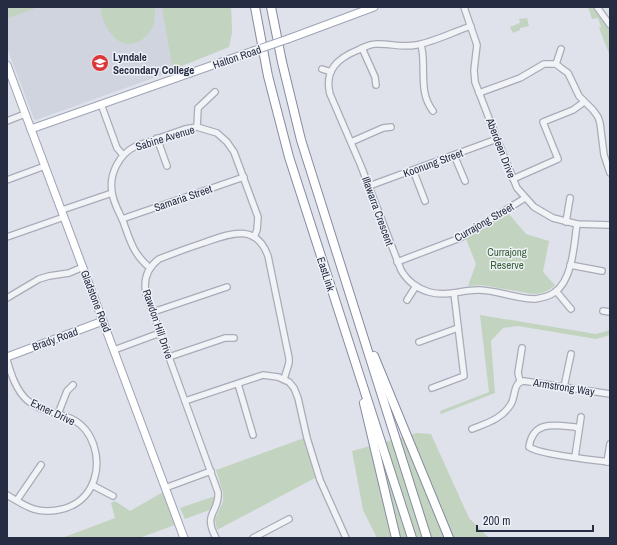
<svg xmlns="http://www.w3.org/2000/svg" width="617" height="545" font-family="'Archivo Narrow',sans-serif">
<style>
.built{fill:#d0d4df}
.green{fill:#c2d4bf}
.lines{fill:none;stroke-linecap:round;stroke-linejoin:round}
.minor-casing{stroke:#a8acb8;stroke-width:8}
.major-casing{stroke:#9da4b6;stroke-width:9}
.highway-casing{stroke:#858ca2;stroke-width:10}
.minor{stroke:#f2f3f7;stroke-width:5.5}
.major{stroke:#fff;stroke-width:7}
.highway{stroke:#fff;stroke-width:8}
.major-bridge-casing{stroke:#9da4b6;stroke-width:9;stroke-linecap:butt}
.major-bridge{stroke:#fff;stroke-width:7}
.labels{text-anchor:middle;stroke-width:3;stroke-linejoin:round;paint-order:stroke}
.poi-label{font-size:11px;font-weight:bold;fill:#262d42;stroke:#eef1f7;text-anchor:start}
.street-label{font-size:11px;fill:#262d42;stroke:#eef1f7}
.park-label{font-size:11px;fill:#355f32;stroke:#eef1f7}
</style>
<rect width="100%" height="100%" fill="#dfe2ea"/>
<polygon class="built" points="7,7 231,7 232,32 229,47 179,67 173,71 36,120 34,119 7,48"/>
<g class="green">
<polygon points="7,7 34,7 34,9 8,18"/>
<path d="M101 7H155C155 12 155 18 154 23 150 36 137 47 123 43 111 39 100 19 101 7Z"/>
<polygon points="162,7 231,7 232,32 229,47 179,67 173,71"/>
<polygon points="588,7 592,7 610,31 610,56 599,28 601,27 598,18 592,19"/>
<polygon points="527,18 529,26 520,28 520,30 513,33 510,27 520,23 519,19"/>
<path d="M509 214 526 234 549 241 543 272 555 285C549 291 542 294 533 294L482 285 468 286 476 264 466 239Z"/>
<polygon points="480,315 596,334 610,330 610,335 596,339 518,326 503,328 491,341 495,393 441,414 440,411 489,392"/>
<polygon points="417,433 431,434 469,518 489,538 377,538 363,510 352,451"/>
<polygon points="304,438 315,478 217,530 215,519 223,502 223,493 216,470"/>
<polygon points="163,492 175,525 139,538 62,538 115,518 111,503 115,501 130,511"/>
<polygon points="215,496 215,502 212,509 185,519 180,508"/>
</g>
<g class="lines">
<g class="minor-casing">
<g id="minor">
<polyline points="464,7 477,45 474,70 475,82 497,139 517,188 534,207 553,218 577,224 610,225"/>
<polyline points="597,7 610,25"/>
<path d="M471 26C453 32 434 42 416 45 402 48 389 43 376 44 370 44 364 47 358 50 338 58 324 70 330 94L361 166 401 270C407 281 418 289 429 292 446 297 461 290 478 290 497 290 516 299 535 299 542 298 550 296 555 292 573 279 574 244 577 224"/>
<path d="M421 44C422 49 423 54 423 60 424 78 421 96 433 111"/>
<polyline points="362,48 375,77 376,85"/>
<polyline points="556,64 561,49"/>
<polyline points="322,69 331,72"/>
<polyline points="479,93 520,78 544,64 556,64 561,68 568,73 579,96 593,110 598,117 600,123 604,155 610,173"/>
<polyline points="101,104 117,148 123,155"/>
<polyline points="7,121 25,114"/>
<polyline points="197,127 198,108 215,92"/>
<polyline points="157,138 167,166"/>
<polyline points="351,142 383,128 391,127"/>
<polyline points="454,155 465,181"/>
<polyline points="413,170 425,201"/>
<polyline points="513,179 558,159 543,122 573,110 584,102"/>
<polyline points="7,180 45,166"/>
<polyline points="369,186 497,139"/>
<polyline points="62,210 112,193"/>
<polyline points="122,219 244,177"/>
<polyline points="566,222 570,198"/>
<polyline points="7,237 64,217"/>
<polyline points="397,262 460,238 525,198"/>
<polyline points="570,265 602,271"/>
<path d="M150 268C133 254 130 240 123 221 119 212 113 202 112 192 109 174 119 154 136 146L185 129 197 127 217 133 227 142 234 152 258 217 257 230 254 237"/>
<polyline points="556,291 571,309"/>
<polyline points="7,298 39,279 49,276 69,273 83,267"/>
<polyline points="407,300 416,286"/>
<polyline points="603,311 610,312"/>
<polyline points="153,312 227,287"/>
<polyline points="419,342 458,328"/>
<polyline points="114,350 160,333"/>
<polyline points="169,357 225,338 234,338"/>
<path d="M7 360C11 374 16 390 27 400 40 412 57 412 72 419 94 430 101 459 94 480 88 497 75 507 58 510 35 514 26 506 7 495"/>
<polyline points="520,381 518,373 522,348"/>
<polyline points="238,384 253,435"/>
<polyline points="564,387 571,354"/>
<polyline points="432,388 464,376 454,293"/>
<polyline points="185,401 263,375 278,377 289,382 294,388 298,398 307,438 320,480 346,538"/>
<polyline points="58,414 67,391 73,385"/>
<path d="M472 429C487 423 502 419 511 404 516 395 513 382 524 381L610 394"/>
<path d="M579 429 575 427C555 425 533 420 529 447 540 455 594 460 610 462"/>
<polyline points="575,457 581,417"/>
<polyline points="607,462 610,444"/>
<polyline points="92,485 113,496"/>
<polyline points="165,488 211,471"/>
<polyline points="17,500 41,465"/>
<path d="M216 538C202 512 220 513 218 492L146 294C143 279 147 268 159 259 174 253 188 248 203 243 229 234 256 222 268 256L289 358V363L284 379"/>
<polyline points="253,538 289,519"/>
</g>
</g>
<g class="major-casing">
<g id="major">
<polyline points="288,39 374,7"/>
<polyline points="7,65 184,538"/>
<polyline points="31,129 253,51"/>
<polyline points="7,357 103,321"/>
</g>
</g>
<g class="highway-casing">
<g id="highway">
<polyline points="255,7 268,76 289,157 412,538"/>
<polyline points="271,7 282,62 301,140 427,538"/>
<polyline points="374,356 449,538"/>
<polyline points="364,403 396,538"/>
</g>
</g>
<use href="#minor" class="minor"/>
<use href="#major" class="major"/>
<use href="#highway" class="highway"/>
<g class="major-bridge-casing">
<polyline id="major-bridge" points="253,51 288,39"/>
</g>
<use href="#major-bridge" class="major-bridge"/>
</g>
<defs>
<g id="school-disc" transform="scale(0.9)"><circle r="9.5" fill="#da383a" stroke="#eef1f7"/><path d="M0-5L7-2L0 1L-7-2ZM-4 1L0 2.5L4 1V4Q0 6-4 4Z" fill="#fff"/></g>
</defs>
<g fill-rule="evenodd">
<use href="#school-disc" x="100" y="63"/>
</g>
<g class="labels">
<g class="poi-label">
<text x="113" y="61">Lyndale<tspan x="113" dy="13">Secondary College</tspan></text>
</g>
<g class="street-label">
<text transform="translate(237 57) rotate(-19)" y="4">Halton Road</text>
<text transform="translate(165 138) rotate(-17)" y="4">Sabine Avenue</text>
<text transform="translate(501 148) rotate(69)" y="4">Aberdeen Drive</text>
<text transform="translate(433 163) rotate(-20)" y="4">Koonung Street</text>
<text transform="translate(183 198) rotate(-19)" y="4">Samaria Street</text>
<text transform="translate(378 211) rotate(70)" y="4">Illawarra Crescent</text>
<text transform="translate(484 222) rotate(-30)" y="4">Currajong Street</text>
<text transform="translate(326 274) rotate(72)" y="4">EastLink</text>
<text transform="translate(96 301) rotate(69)" y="4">Gladstone Road</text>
<text transform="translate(158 324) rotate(71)" y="4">Rawdon Hill Drive</text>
<text transform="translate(55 339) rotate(-20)" y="4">Brady Road</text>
<text transform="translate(564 387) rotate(9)" y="4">Armstrong Way</text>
<text transform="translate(53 412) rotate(25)" y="4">Exner Drive</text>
</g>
<g class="park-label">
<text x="507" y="256">Currajong<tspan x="507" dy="13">Reserve</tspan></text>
</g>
</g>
<rect width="617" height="545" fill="none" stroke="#262d42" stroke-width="16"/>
<path d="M477 525v6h116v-6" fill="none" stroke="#262d42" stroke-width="2"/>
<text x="483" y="525" font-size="12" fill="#262d42" stroke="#eef1f7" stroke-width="3" paint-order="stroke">200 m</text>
</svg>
